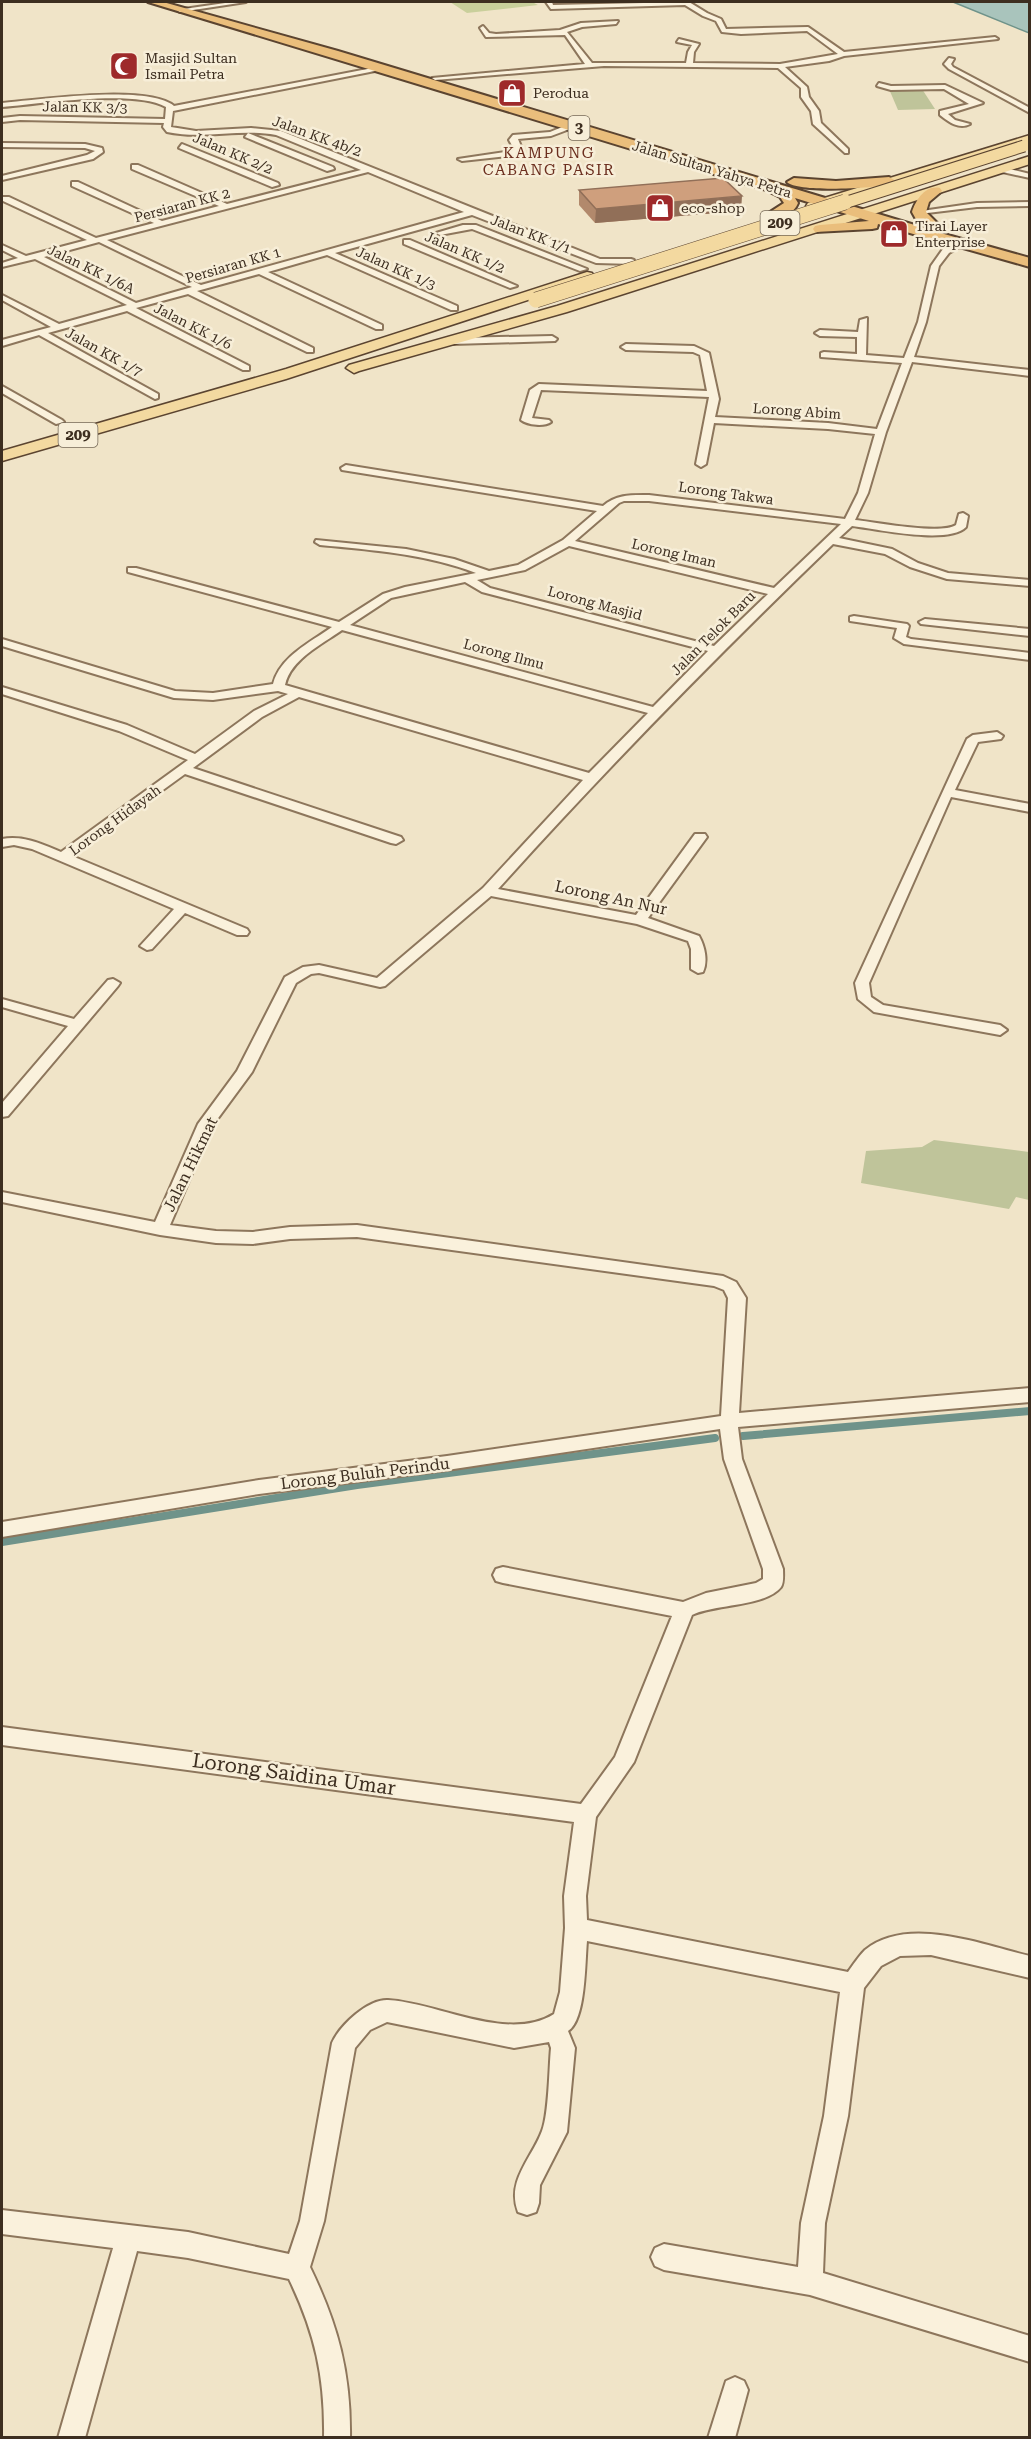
<svg xmlns="http://www.w3.org/2000/svg" width="1031" height="2439" font-family="'Roboto Serif',serif">
<style>
.green{fill:#c9cf9b}
.cemetery{fill:#bfc49a}
.water{fill:#a9c4bc;stroke:#6f938a;stroke-width:1.5}
.lines{fill:none;stroke-linecap:round;stroke-linejoin:round}
.stream{stroke:#6f938a;stroke-width:8}
.minor-casing{stroke:#8d765c;stroke-width:4}
.primary-casing{stroke:#5b4430;stroke-width:3}
.trunk-casing{stroke:#5b4430;stroke-width:4}
.minor{fill:#faf1dc;fill-rule:evenodd}
.primary{fill:#f3d9a0;fill-rule:evenodd}
.trunk{fill:#eabe7c;fill-rule:evenodd}
.primary-bridge-far1-casing{stroke:#5b4430;stroke-width:13;stroke-linecap:butt}
.primary-bridge-casing{stroke:#5b4430;stroke-width:16;stroke-linecap:butt}
.primary-bridge-far1{stroke:#f3d9a0;stroke-width:11}
.primary-bridge{stroke:#f3d9a0;stroke-width:15}
.wall{fill:#b2896c}
.shaded-wall{fill:#916f58}
.building{fill:#cf9f7d;stroke:#916f58;stroke-width:1.5}
.labels{text-anchor:middle;stroke-width:5;stroke-linejoin:round;paint-order:stroke}
.far-poi-label{font-size:14px;fill:#3d2e20;stroke:#f7eed8;text-anchor:start}
.far-street-label{font-size:14px;fill:#3d2e20;stroke:#f7eed8}
.shield{fill:#f7eed8;stroke:#756857;stroke-width:1.5}
.shield-label{font-size:15px;font-weight:bold;fill:#3d2e20}
.far-neighbourhood-label{font-size:15px;letter-spacing:1.5px;fill:#6b2e1e;stroke:#f7eed8}
.street-label{font-size:16px;fill:#3d2e20;stroke:#f7eed8}
.near-street-label{font-size:20px;fill:#3d2e20;stroke:#f7eed8}
</style>
<rect width="100%" height="100%" fill="#f0e4c8"/>
<polygon class="green" points="450,2 532,2 538,5 467,13"/>
<g class="cemetery">
<polygon points="889,89 922,89 935,109 898,110"/>
<polygon points="934,1140 1029,1152 1029,1200 1016,1197 1009,1209 861,1183 866,1151 922,1147"/>
</g>
<polygon class="water" points="953,2 1029,2 1029,33"/>
<g class="lines">
<g class="stream">
<polyline points="743,1436 1030,1411"/>
<polyline points="2,1542 357,1485 715,1438"/>
</g>
<g class="minor-casing">
<g id="minor">
<polygon points="232,2 246,2 180,12 177,10"/>
<polygon points="546,2 552,2 553,5 689,2 707,13 721,19 726,29 808,27 844,52 995,37 998,39 844,56 829,61 785,67 807,87 809,97 819,111 821,123 848,149 848,153 845,153 813,124 811,111 801,97 801,88 778,68 604,66 435,80 432,78 585,64 565,35 486,37 480,28 483,26 489,33 496,34 560,30 581,23 618,21 616,24 582,27 567,32 592,63 686,63 688,52 692,45 677,42 679,39 699,44 694,52 693,63 780,64 838,54 807,31 741,34 722,32 716,21 703,16 685,5 551,9"/>
<polygon points="949,58 954,59 951,64 953,67 1030,108 1030,113 949,69 944,64"/>
<path d="M383 66 385 69 173 111 171 127 196 131 251 128 281 131 600 259H631L634 260V264L596 263 472 215 335 253 457 306V310H451L327 255 268 272 382 325V329H376L259 274 197 291 313 348V352H307L188 294 136 308 249 366V370H243L127 311 48 333 158 394V398L155 399 39 335 2 346V340L51 327 2 300V295L59 324 127 305 35 259 2 267V263L18 258 2 250V245L26 256 87 240 3 201V197H9L96 238 154 223 72 186V182H78L162 221 219 206 132 169V165H138L227 204 361 170 276 135C240 128 204 140 167 132L163 127 164 123 20 120 2 122V118L20 116 165 119 166 107C133 89 42 104 2 107V103C37 100 148 84 174 106ZM368 172 464 212 201 285 107 240ZM99 242 192 287 136 303 44 257Z"/>
<path d="M879 83 891 86 945 85 983 103 948 114 955 120 970 124C959 130 949 122 940 115V111L969 104 944 89 891 90 877 86Z"/>
<polygon points="572,123 575,127 551,136 518,139 522,149 516,155 462,161 458,159 511,151 514,149 509,140 513,135 550,132"/>
<polygon points="248,133 333,167 334,169 327,171 245,137"/>
<polygon points="2,143 85,144 102,148 103,152 93,159 2,180 2,176 87,155 95,151 85,148 2,147"/>
<polygon points="182,144 278,183 279,185 272,187 179,148"/>
<polygon points="1001,167 1030,174 1030,178 998,171 997,169"/>
<polygon points="1030,202 1030,206 977,207 919,214 915,212 977,203"/>
<polygon points="463,225 476,225 587,269 580,271 472,229 440,235 436,233"/>
<polygon points="404,240 410,240 517,286 510,288 404,244"/>
<path d="M959 241 966 243 949 253 939 266 926 322 914 357 1030 370V376L912 362 886 432 868 493 855 520C876 522 940 535 956 525L959 514 963 513 968 516 966 527C948 545 877 529 852 526L839 538 892 549 918 563 948 573 1030 580V586L947 579 910 567 885 554 833 544C717 656 606 769 498 889L636 915 695 834H705L707 837 648 918 699 936C705 947 708 961 703 972L698 973 691 969V949L688 941 637 924 491 896 385 986 380 987 319 973 311 974 296 983 252 1072 213 1125 170 1225 216 1231 253 1232 290 1227 357 1225 723 1276 736 1282 746 1298 739 1413 1030 1388V1402L738 1427 742 1459 783 1569C783 1575 784 1582 781 1587 765 1607 715 1604 692 1615L634 1762 596 1817 586 1896 587 1920 848 1972C853 1965 859 1956 865 1950 908 1915 982 1945 1030 1956V1978L931 1955 900 1956 881 1966 864 1988 848 2116 825 2223 823 2273 1030 2336V2362L810 2295 664 2270 655 2266 651 2257 655 2248 664 2244 798 2267 801 2223 824 2116 840 1992 587 1941C585 1961 586 2020 568 2031L575 2048 567 2132 540 2185 539 2203 536 2212 527 2215 518 2212C506 2181 532 2158 542 2131 549 2114 549 2068 551 2048L549 2042 514 2048 387 2022 370 2030 355 2048 324 2221 310 2267C338 2325 351 2373 350 2438H324C325 2377 315 2333 289 2279L188 2258 137 2251 85 2438H58L113 2248 2 2234V2210L188 2232 289 2254 300 2221 332 2043C340 2025 368 1999 388 2000 439 2003 508 2043 554 2014L560 1992 565 1928 564 1896 574 1822 2 1745V1727L581 1804 615 1757 672 1616 503 1583 496 1581 493 1575 496 1569 503 1567 683 1602 706 1593 756 1583 763 1579V1569L724 1459 720 1429 447 1470 259 1494 2 1537V1522L259 1480 447 1456 721 1416 728 1298 724 1290 714 1286 357 1237 290 1239 253 1244 216 1243 160 1235 2 1202V1192L155 1222 198 1124 237 1071 285 977 303 967 319 965 377 978 483 888 583 780 299 697 262 717 193 768 401 837 403 840 396 844 391 843 185 774 72 856 247 929 249 932 247 935H237L185 913 152 949 147 950 140 946 174 909 32 849 14 845 2 847V839C23 835 42 844 61 852L188 760 119 731 2 694V687L127 725 195 754 254 711 288 694 278 691 213 700 174 698 2 646V639L175 691 213 693 273 684C280 657 309 643 332 627L128 572V568H136L339 622 383 594 405 587 476 573C426 554 372 550 320 545L315 542 316 540 406 549 454 559 489 571 518 565 563 540 597 511 342 470 341 468 346 465 603 506C617 494 631 495 649 495L845 519 858 493 875 434 828 429 714 423 706 464 701 467 696 464 709 397 541 390 532 418 549 420 551 422C544 427 528 425 521 420L530 390 539 384 707 391 700 355 693 352 626 350 621 347 626 344 694 346 709 353 719 399 715 417 828 423 877 429 902 363 821 357V353L824 352 857 354V337L820 336 815 333 820 330 858 332 860 320 867 318 866 355 904 358 918 322 931 266 943 249ZM624 501H649L841 524 774 588 575 541 619 503ZM569 546 768 594 714 646 490 588 477 580 525 570ZM465 582 482 592 708 651 653 707 350 625 391 598ZM342 630 648 713 589 773 285 685C291 659 321 645 342 630Z"/>
<polygon points="552,336 557,339 555,341 453,344 448,341 453,338"/>
<polygon points="2,386 62,420 64,422 56,424 2,393"/>
<polygon points="854,616 907,624 909,626 906,637 911,639 1030,653 1030,660 904,644 894,638 897,628 850,621 850,617"/>
<polygon points="925,619 1030,629 1030,636 921,624 919,622"/>
<polygon points="997,732 1003,736 1001,739 978,742 955,790 1030,804 1030,812 951,797 869,983 871,997 883,1005 1000,1025 1007,1030 1000,1035 874,1012 858,999 855,983 967,739 973,735"/>
<polygon points="113,979 120,983 118,986 8,1116 2,1117 2,1103 68,1026 2,1007 2,999 74,1019 108,980"/>
<polygon points="735,2377 744,2381 748,2390 735,2438 708,2438 726,2381"/>
</g>
</g>
<g class="primary-casing">
<g id="primary">
<polygon points="1030,135 1030,142 818,209 808,209 806,206 808,203"/>
<polygon points="1030,156 1030,164 567,312 359,371 354,373 346,368 349,365 557,306"/>
<polygon points="587,272 592,273 594,276 592,279 286,379 2,461 2,451 286,369"/>
</g>
</g>
<g class="trunk-casing">
<g id="trunk">
<path d="M148 2H163L338 51 928 229 917 221 912 212C916 200 925 185 940 188L942 191 929 202 926 212 942 228 937 232 1030 258V267L878 224 877 228 872 229 815 232 813 229 815 226 820 225 869 221 795 198 798 203C794 214 775 225 764 222L762 219 764 216 784 203 780 197 766 190Z"/>
<path d="M889 177 896 181 894 184C877 188 798 193 787 182L794 178 836 181Z"/>
</g>
</g>
<use href="#minor" class="minor"/>
<use href="#primary" class="primary"/>
<use href="#trunk" class="trunk"/>
<g class="primary-bridge-far1-casing">
<polyline id="primary-bridge-far1" points="841,204 1024,146"/>
</g>
<g class="primary-bridge-casing">
<polyline id="primary-bridge" points="536,300 845,202"/>
</g>
<use href="#primary-bridge-far1" class="primary-bridge-far1"/>
<use href="#primary-bridge" class="primary-bridge"/>
</g>
<polygon class="wall" points="579,190 741,211 595,223 579,205"/>
<polygon class="shaded-wall" points="742,196 741,211 595,223 596,209"/>
<polygon class="building" points="723,178 742,196 596,209 579,190"/>
<defs>
<g id="mosque-square" transform="scale(1.5)"><rect x="-9" y="-9" width="18" height="18" rx="4" fill="#9e2a2b" stroke="#f7eed8"/><path d="M3.5-4.9A6 6 0 1 0 3.5 4.9A5 5 0 1 1 3.5-4.9Z" fill="#fff"/></g>
<g id="shop-square" transform="scale(1.5)"><rect x="-9" y="-9" width="18" height="18" rx="4" fill="#9e2a2b" stroke="#f7eed8"/><path d="M-5-2.5h2.3a2.7 3.5 0 0 1 5.4 0H5L5.5 6h-11ZM-1.5-2.5h3a1.5 2.3 0 0 0-3 0Z" fill="#fff"/></g>
</defs>
<g fill-rule="evenodd">
<use href="#mosque-square" x="124" y="66"/>
<use href="#shop-square" x="512" y="93"/>
<use href="#shop-square" x="660" y="208"/>
<use href="#shop-square" x="894" y="234"/>
</g>
<g class="labels">
<g class="far-poi-label">
<text x="145" y="63">Masjid Sultan<tspan x="145" dy="16">Ismail Petra</tspan></text>
<text x="533" y="98">Perodua</text>
<text x="681" y="213">eco-shop</text>
<text x="915" y="231">Tirai Layer<tspan x="915" dy="16">Enterprise</tspan></text>
</g>
<g class="far-street-label">
<text transform="translate(85 107) rotate(1)" y="5">Jalan KK 3/3</text>
<text transform="translate(317 136) rotate(20)" y="5">Jalan KK 4b/2</text>
<text transform="translate(233 153) rotate(23)" y="5">Jalan KK 2/2</text>
<text transform="translate(712 169) rotate(17)" y="5">Jalan Sultan Yahya Petra</text>
<text transform="translate(182 205) rotate(-15)" y="5">Persiaran KK 2</text>
<text transform="translate(531 234) rotate(21)" y="5">Jalan KK 1/1</text>
<text transform="translate(465 252) rotate(23)" y="5">Jalan KK 1/2</text>
<text transform="translate(233 265) rotate(-16)" y="5">Persiaran KK 1</text>
<text transform="translate(396 268) rotate(24)" y="5">Jalan KK 1/3</text>
<text transform="translate(91 269) rotate(26)" y="5">Jalan KK 1/6A</text>
<text transform="translate(193 326) rotate(27)" y="5">Jalan KK 1/6</text>
<text transform="translate(104 352) rotate(29)" y="5">Jalan KK 1/7</text>
<text transform="translate(797 411) rotate(4)" y="5">Lorong Abim</text>
<text transform="translate(726 493) rotate(8)" y="5">Lorong Takwa</text>
<text transform="translate(674 553) rotate(13)" y="5">Lorong Iman</text>
<text transform="translate(595 603) rotate(15)" y="5">Lorong Masjid</text>
<text transform="translate(713 633) rotate(-45)" y="5">Jalan Telok Baru</text>
<text transform="translate(504 654) rotate(15)" y="5">Lorong Ilmu</text>
<text transform="translate(115 820) rotate(-36)" y="5">Lorong Hidayah</text>
</g>
<g class="shield">
<rect x="568.5" y="116" width="21" height="24" rx="4.5"/>
<rect x="760.5" y="211" width="39" height="24" rx="4.5"/>
<rect x="58.5" y="423" width="39" height="24" rx="4.5"/>
</g>
<g class="shield-label">
<text x="579" y="133">3</text>
<text x="780" y="228">209</text>
<text x="78" y="440">209</text>
</g>
<g class="far-neighbourhood-label">
<text x="549" y="158">KAMPUNG<tspan x="549" dy="17">CABANG PASIR</tspan></text>
</g>
<g class="street-label">
<text transform="translate(611 897) rotate(12)" y="6">Lorong An Nur</text>
<text transform="translate(190 1164) rotate(-64)" y="6">Jalan Hikmat</text>
<text transform="translate(365 1473) rotate(-7)" y="6">Lorong Buluh Perindu</text>
</g>
<g class="near-street-label">
<text transform="translate(294 1774) rotate(8)" y="7">Lorong Saidina Umar</text>
</g>
</g>
<rect width="1031" height="2439" fill="none" stroke="#3d2e20" stroke-width="6"/>
</svg>
